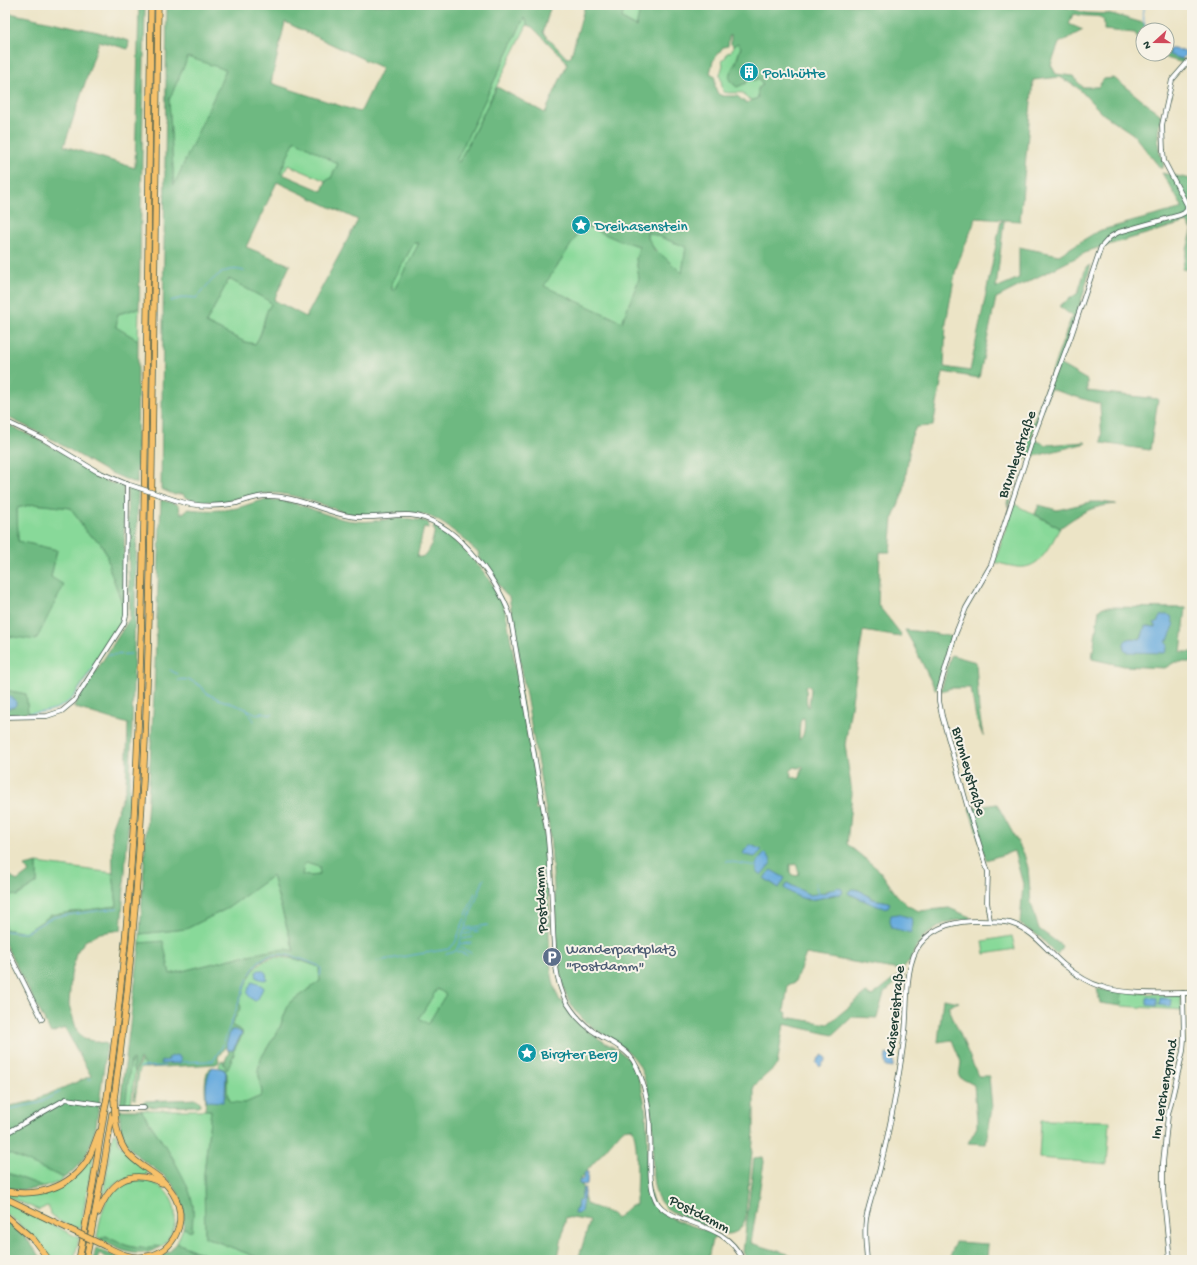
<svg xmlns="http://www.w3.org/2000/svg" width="1197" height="1265" font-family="'Gochi Hand',sans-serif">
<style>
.green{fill:#88d999;stroke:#548b66}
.forest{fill:#6eb981;stroke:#467b5a;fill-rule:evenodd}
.water{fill:#69acde;stroke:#447489}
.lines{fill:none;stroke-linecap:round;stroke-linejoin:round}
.stream{stroke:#69acde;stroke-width:1}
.minor-casing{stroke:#3e564a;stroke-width:5.5}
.highway-casing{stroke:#3e564a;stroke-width:7}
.minor{stroke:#fff;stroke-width:4}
.highway{stroke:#f6c16b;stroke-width:5.5}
.minor-bridge-casing{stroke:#3e564a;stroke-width:5.5;stroke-linecap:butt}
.highway-bridge-casing{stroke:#3e564a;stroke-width:7;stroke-linecap:butt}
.minor-bridge{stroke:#fff;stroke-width:4}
.highway-bridge{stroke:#f6c16b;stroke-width:5.5}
.labels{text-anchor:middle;stroke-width:4;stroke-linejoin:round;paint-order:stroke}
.culture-label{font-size:15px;fill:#0d838f;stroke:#f7f3e8;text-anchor:start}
.street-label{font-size:15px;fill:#1f3d34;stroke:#f7f3e8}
.service-label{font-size:15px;fill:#4e5e75;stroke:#f7f3e8;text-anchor:start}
</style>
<rect width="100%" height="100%" fill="#f7f3e8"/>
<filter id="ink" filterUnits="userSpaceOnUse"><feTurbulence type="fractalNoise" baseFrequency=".025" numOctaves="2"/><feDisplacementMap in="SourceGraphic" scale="8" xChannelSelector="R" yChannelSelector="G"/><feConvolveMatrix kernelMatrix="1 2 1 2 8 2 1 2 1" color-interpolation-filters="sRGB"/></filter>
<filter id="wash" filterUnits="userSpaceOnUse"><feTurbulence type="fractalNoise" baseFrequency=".012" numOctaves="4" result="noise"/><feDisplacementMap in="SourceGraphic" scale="16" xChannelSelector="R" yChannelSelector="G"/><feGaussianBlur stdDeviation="0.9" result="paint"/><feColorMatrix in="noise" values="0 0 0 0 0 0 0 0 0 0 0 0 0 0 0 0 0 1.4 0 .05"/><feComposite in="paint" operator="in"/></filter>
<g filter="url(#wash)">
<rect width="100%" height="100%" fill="#ece4c6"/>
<g class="green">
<polygon points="624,5 641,5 637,27 622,19"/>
<polygon points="524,18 528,23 527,25 459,162 456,161"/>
<path d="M738 43 741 46 735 64 733 66 730 81 737 87 746 83 749 79 755 80 759 78 763 85 758 88V97L756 99 750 100 744 96V93C738 92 730 94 723 92L720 75 723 65 722 60 725 58 727 53C732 52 733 50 733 45Z"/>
<polygon points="188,57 227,69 174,186 169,100"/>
<polygon points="295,139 338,164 331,178 326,181 288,165 283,175 280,173"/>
<polygon points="584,225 618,240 640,246 636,259 639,279 622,322 543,286"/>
<path d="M647 232 686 247 682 274C671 263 647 248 647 232Z"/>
<polygon points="414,243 419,243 394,290 392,290 392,283"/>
<path d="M229 279 269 301 271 304C262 316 265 330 255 344L245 342 206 323Z"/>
<polygon points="139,308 138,340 116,328 118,314"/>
<path d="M34 504 71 508 87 533 100 542 106 553 110 570 124 608 125 613 122 622 72 699C57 711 47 712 28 713L26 694 5 690V641L7 636 51 577 57 550 18 541 17 508Z"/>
<path d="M1014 504 1060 528C1050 545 1041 570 1017 567 1010 566 1002 564 995 562Z"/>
<polygon points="37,863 113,873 117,906 51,915 25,933 5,929 5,893 17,896 37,883"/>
<polygon points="306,863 319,867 320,875 309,876 302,875 304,865"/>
<polygon points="272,876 294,952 276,950 243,956 170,974 163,942 140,943 140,934 186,929 228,908"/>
<polygon points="1012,936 1015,949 985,954 983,941"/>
<path d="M277 957 296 959 319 967 320 981 289 1003 280 1027 261 1058 258 1070 262 1093 261 1096 245 1103H231L227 1094V1073L219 1066 221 1061 224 1062 223 1064 227 1069 234 1054 233 1052 242 1035V1031L231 1025 241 1007 239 1003C247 983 252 960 277 957Z"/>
<polygon points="437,989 446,994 428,1024 419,1018"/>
<polygon points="1122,992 1178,995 1180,997 1182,1010 1121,1006"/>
<polygon points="130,1060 133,1060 133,1069 135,1070 135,1072 131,1104 129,1107 125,1106"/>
<polygon points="141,1061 146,1068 141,1068 139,1072 135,1099 134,1099 137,1070"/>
<polygon points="141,1110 211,1110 204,1174 205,1237 264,1260 217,1260 177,1243 183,1228 192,1231 193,1206 189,1191 173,1158"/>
<polygon points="1041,1120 1110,1121 1107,1164 1039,1158"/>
<path d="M113 1133 116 1134 119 1143 148 1172 146 1176C126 1180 117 1178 103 1195Z"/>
<polygon points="5,1152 64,1178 59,1182 45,1187 5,1172"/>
<path d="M93 1153 94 1154 80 1229C69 1226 58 1222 50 1214L49 1207 47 1206 39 1210 5 1196V1193C25 1197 45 1196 63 1186 72 1180 85 1161 93 1153Z"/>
<path d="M139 1180C176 1182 187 1223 161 1247 154 1245 149 1248 142 1248 129 1248 117 1242 106 1236L100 1239 97 1237C100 1221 103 1197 118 1186 123 1182 133 1181 139 1180Z"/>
<path d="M5 1201 79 1238 74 1260H50C37 1242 24 1225 5 1213Z"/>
</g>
<g class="forest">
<polygon points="139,5 145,5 139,308 118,314 116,327 138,340 137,484 104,470 48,437 5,416 5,266 9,248 5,246 5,12 98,32 129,41 128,49 99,41 64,146 135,168"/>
<path d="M167 5H551L543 33 567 58 571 56 585 5H624L622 19 636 27 641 5H1058L1086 13 1112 14 1143 23 1149 30H1143V46L1135 33 1104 30C1105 15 1101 17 1089 16 1084 16 1078 15 1073 14L1069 24 1083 30 1059 43 1051 65 1056 74 1073 76 1082 87H1098L1104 79 1114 78 1161 115C1157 137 1156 144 1164 165L1161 169 1133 134 1103 114 1078 88 1060 77 1033 80 1020 221 976 218 956 268 946 323 944 367 970 371 1001 221H1004L996 288 1019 278V247L1059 255 1098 231 1183 208 1162 173 1191 179 1192 230 1187 222 1091 250 996 298 979 378 943 372 933 426 916 427 911 438 904 490 893 518 890 552H880L878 605 901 634 900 637 863 631 845 745 852 793 847 844 880 871 896 894 908 906 919 911 949 908 970 917V919L952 921 945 923 923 937 913 953 909 962 900 970 806 954 795 982 788 985 784 1011 787 1013 786 1017 828 1024 866 993 872 996 902 973 904 974 905 975 884 993 877 1018 852 1017 833 1035 784 1024 777 1065 754 1086V1132L745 1220C741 1229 737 1234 726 1234 709 1225 678 1218 665 1207 647 1192 654 1152 653 1131 651 1110 649 1089 641 1069 632 1049 613 1042 596 1030 587 1024 579 1016 573 1007 555 981 557 940 555 910 554 882 552 855 549 828L509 597 505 594 478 556 479 553C473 550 471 545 466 541 455 532 444 523 431 517 403 506 376 519 349 514 342 512 336 509 329 507 311 501 292 494 273 493 258 493 245 497 231 500 216 503 201 502 186 498L183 494H178L175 495 161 489ZM524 18 527 23V25L532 27 566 61 567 64 545 113 497 87 459 162 456 161ZM285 22 382 68 361 111 359 112 271 83ZM731 34V44L733 46 738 43 741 47C739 52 738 58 736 63 732 69 728 72 730 81L737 87 746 83 749 79 755 80 759 78 763 85C757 89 757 91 758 98L746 103 737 96H723L718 94 715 87V76L710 73 713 61 723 47 728 46 729 37ZM188 57 226 70 174 185 169 100ZM295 140 338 164 331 178 326 181 322 191 280 173ZM277 182 358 220 306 317 274 300 290 265 246 247ZM584 225 618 240 639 246 636 259 639 279 622 322 544 286ZM647 232 686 247 682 273 662 255 655 251 647 236ZM414 243H419L394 290H392V283ZM229 279 269 301 271 304C262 316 266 330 255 344L245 342 206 323ZM809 685 811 689 809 706 808 707C805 700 808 694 805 687ZM803 717 804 718C805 725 805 736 799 740L800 722ZM803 766V770L801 769V775L799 779 794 777 791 778 790 776 792 773 790 771 795 767 798 768ZM790 864 793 865 796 864 799 872 798 876 792 875 790 872ZM771 871 784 878 779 888 764 878ZM787 883C805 892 808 901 828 890L840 894 811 900H807L788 891ZM856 889C863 891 868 897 874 899 879 901 884 900 890 903L877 906 849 894Z"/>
<polygon points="1167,49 1179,59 1185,60 1183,63 1153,54 1167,54"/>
<polygon points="1192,231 1192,271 1182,269"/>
<polygon points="1091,265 1083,295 1059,364 1087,380 1087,391 1158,399 1150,450 1102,443 1100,404 1050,389 1031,438 1046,445 1085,442 1086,443 1024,459 1008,507 1007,503 1027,440 1072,316 1059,306 1078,293 1086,267"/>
<polygon points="5,423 53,447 66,454 82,467 108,482 123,486 125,566 124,608 110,570 106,553 100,542 87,533 71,508 34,504 17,508 18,541 57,550 51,577 64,585 36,640 7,636 5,641 5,625 9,616 5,615"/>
<polygon points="130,488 138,490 132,725 128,828 121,930 100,933 85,941 76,953 71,975 69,1005 77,1031 84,1039 107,1044 96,1126 91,1143 84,1159 72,1172 64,1178 5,1152 5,1107 40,1100 39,1098 91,1076 65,1028 51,1033 5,944 5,929 25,933 51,915 117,906 113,873 112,826 126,788 128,724 73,707 130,618 127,491"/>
<path d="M161 500 177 504 179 506 180 513H184L186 510 188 509C205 511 221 511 237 508 249 505 257 500 270 500 299 499 326 519 355 521 370 523 384 519 398 518 408 518 418 520 428 522L429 526 428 528 424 527 417 557C431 559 432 539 435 530L432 528 434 526C458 536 491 578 502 601 504 607 506 613 507 619L539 799 535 808 537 810 541 808 548 863V892L551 926 549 924C549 947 549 981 560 1001H563C571 1018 586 1031 601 1040 612 1047 625 1052 632 1064 643 1083 646 1107 647 1129 649 1150 642 1192 658 1209 675 1224 700 1226 719 1236L712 1240 708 1259 710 1260H578L590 1221 566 1217 558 1257 559 1260H264L205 1237 204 1174 211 1110H205C207 1097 202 1081 209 1068L212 1067 210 1069 225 1098 226 1073 221 1068 225 1069C230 1081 223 1091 231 1102L245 1103 261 1096 262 1093 258 1070 261 1058 280 1027 289 1003 320 981 319 969V967C302 961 276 948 260 962 249 971 244 990 239 1003L241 1007 231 1025 242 1031V1035L233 1052 234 1054 227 1070 224 1063 229 1052 225 1047 218 1057 219 1062 216 1064 146 1068 140 1059 135 1072V1070L133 1069V1060H131L125 1106H120L140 943 163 941 170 974 243 956 276 950 287 949 294 951 272 876 228 908 186 929 140 934 154 695ZM306 863 319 867 320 875 309 876 302 875 304 865ZM437 989 446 994 428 1024 419 1018ZM630 1128 633 1129C639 1148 636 1184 636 1205H631L616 1219 612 1214 586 1204 580 1179 620 1132 623 1129Z"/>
<path d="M1091 502H1100L1116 504C1089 507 1082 512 1060 528L1035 514 1039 505 1057 510Z"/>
<path d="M1103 607 1186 608 1181 652H1192V662H1175L1165 668 1124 666 1092 659 1099 610ZM1171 617 1172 623 1165 643 1123 648 1126 642 1130 638 1140 639 1147 626 1156 627 1157 622Z"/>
<path d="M905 630 932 633 952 637 937 689 936 690C924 670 917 649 905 630Z"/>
<polygon points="951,655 976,662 979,711 983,736 976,718 971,688 951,688 941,691"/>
<polygon points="5,690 26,694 28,713 5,715 5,709 14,707 10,698 5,693"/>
<polygon points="997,804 1024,854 1028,868 1031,903 1039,929 1062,946 1057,955 1040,937 1020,924 1023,884 1014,851 986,860 969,808"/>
<polygon points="37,863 37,883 17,896 5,893 5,880 11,876 17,881 29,872 25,866"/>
<polygon points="1097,989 1122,992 1121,1006 1100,1003"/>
<polygon points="943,999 959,1002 948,1006 978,1076 989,1076 992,1108 986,1144 968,1143 977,1127 977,1119 974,1085 959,1077 961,1062 952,1040 938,1042"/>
<polygon points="197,1099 201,1103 199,1106 144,1107 142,1103 146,1101"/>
<path d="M120 1110H141C156 1133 191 1180 193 1207 194 1215 192 1223 192 1231L183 1228C187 1205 178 1185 159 1172 149 1164 137 1158 130 1148 121 1137 119 1124 120 1110Z"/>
<polygon points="763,1157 764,1162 751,1243 808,1260 746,1260 743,1252 754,1158"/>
<path d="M5 1172 45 1187C31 1190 19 1191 5 1188Z"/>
<polygon points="5,1220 26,1238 43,1260 5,1260"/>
<path d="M106 1236C117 1242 129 1248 142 1248 149 1248 154 1245 161 1247 138 1260 121 1251 100 1239Z"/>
<polygon points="955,1242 988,1244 987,1260 949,1260"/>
<polygon points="177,1243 217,1260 153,1260 170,1251"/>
<polygon points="96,1248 123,1260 111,1260 99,1253 97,1260 93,1260"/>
</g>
<g class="water">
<polygon points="1169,48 1174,48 1185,52 1185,55 1182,59 1169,55"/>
<path d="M1161 615H1167L1171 616 1174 626 1168 640 1166 641V643L1168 645 1165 653 1126 652 1124 650C1122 637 1131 638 1140 639L1142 637 1145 626 1156 627V625L1154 624V623L1157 622Z"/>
<polygon points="5,693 16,701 16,705 14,707 5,709"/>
<polygon points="749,845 751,845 762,850 755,857 744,855 743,853"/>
<polygon points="765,853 770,858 771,863 761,875 757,872 757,862"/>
<polygon points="771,870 785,878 779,888 764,878"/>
<path d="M787 883 810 895 823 893 838 887 842 889 843 892C840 895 836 894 831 895 811 902 801 901 784 888Z"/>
<path d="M852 889C864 890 864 895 873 899 878 901 884 900 890 903L888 907C879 910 859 897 849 894L848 892Z"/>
<polygon points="897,914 911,918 912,921 911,933 892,928 890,920 891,915"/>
<polygon points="259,970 262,970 266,973 267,979 264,980 257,978 256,972"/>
<path d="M252 982 261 985 263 988 258 999 255 1001C245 995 247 991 252 982Z"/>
<polygon points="1149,997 1157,998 1157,1005 1156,1006 1147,1005 1147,998"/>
<polygon points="1160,998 1172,999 1171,1007 1159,1005"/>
<polygon points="231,1030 235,1030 242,1033 233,1050 228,1050 226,1044"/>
<polygon points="886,1054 893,1056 893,1068 886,1067 885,1062"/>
<polygon points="176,1055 179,1056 181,1060 180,1063 161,1064 162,1061 169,1060 168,1058"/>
<polygon points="823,1055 827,1060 824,1062 820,1067 816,1063 819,1058"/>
<path d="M212 1067C217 1068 224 1067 226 1073L225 1095 223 1102 207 1101C205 1091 206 1076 212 1067Z"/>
<polygon points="585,1172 588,1172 587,1184 585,1185 579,1184 579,1181 583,1179"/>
<polygon points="583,1188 585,1188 581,1212 577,1214 574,1213 575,1209 577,1209 578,1200 580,1201"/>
</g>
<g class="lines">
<g class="stream">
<path d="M1145 6C1139 15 1145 19 1145 28L1147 30"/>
<polyline points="5,245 7,246"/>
<path d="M170 301 186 297 196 298C210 283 221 264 244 271"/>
<polyline points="108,655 131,654"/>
<polyline points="170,670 177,674"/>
<path d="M178 680C186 678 195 681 201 687 204 690 204 692 208 694 224 703 242 705 258 715L263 712 270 715 273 713"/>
<polyline points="247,709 254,721"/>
<path d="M29 713C74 712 77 692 99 658"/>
<polyline points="726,861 757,866"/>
<polyline points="815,883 818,895"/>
<polyline points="467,928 488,925"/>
<polyline points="465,930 481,929"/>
<polyline points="5,931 25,933 53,917 118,908"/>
<polyline points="464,934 479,932"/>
<polyline points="463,939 472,937"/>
<polyline points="460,944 471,943"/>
<polyline points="459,947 471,953"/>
<polyline points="457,951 467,955"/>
<polyline points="446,954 454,952 457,949 484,879"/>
<polyline points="377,961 449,949 455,943 475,893"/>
<path d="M250 974C253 970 255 965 259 961 277 947 302 959 319 966L321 969 320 976"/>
<polyline points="181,1062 213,1061 222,1047 248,978"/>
<polyline points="140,1067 165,1066"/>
<polyline points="88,1080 91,1079"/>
<polyline points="5,1110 39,1103 60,1092"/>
</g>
</g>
</g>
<g filter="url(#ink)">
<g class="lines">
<g class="minor-casing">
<g id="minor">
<polyline points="5,421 43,439 96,471 129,485"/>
<path d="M175 500C195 507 217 507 237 503 247 500 257 496 267 496 293 495 323 511 349 516 369 520 389 514 409 515 454 518 496 577 510 615L547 830C550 855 551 880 552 905 554 936 552 976 567 1003 575 1016 587 1028 599 1035 609 1041 621 1046 629 1055 637 1064 641 1076 644 1087 648 1102 650 1117 650 1132 652 1152 646 1187 658 1204 663 1211 672 1215 680 1218 707 1228 730 1233 743 1260"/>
<polyline points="5,717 47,716 62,711 74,701 124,623 126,615 126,607 127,484"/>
<polyline points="990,921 987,902 988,872 967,805 942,716 939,701 939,690 955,635 966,608 991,565 1033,438 1071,336 1101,247 1110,237 1119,232 1180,215 1184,213 1187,210 1187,205 1164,161 1163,150 1162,125 1172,80 1192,57"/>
<polyline points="5,945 42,1019"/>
<polyline points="119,1108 144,1108"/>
<polyline points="5,1134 66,1099 100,1104"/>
<path d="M867 1260C866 1247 864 1233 866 1219 869 1202 876 1185 880 1168 891 1124 899 1078 905 1032 908 1007 904 964 920 944 935 925 957 921 979 921 989 921 1000 921 1010 923 1034 930 1046 950 1064 965 1075 974 1088 983 1102 987 1124 995 1167 993 1192 993"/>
<polyline points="1170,1260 1163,1189 1163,1163 1168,1115 1183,1051 1184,1039 1183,993"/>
</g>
</g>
<g class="highway-casing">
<g id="highway">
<path d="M107 1098C135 905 140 711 144 517 147 346 149 176 151 5"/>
<path d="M114 1099C144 888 149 675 152 462 154 310 156 157 158 5"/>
<path d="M5 1191C36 1197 68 1189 87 1161 92 1152 95 1142 99 1132"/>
<polyline points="5,1198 69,1229"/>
<path d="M98 1213C110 1183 129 1167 162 1183"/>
<polyline points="5,1215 34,1240 49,1260"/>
<path d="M105 1246C118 1253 133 1260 148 1256 161 1254 171 1245 176 1234 185 1215 178 1196 163 1181 151 1170 135 1164 125 1150 118 1140 116 1127 115 1115"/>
<polyline points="79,1260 93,1184 104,1113"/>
<polyline points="86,1260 104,1164 112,1114"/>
</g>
</g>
<use href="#minor" class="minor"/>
<use href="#highway" class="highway"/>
<g class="minor-bridge-casing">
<polyline id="minor-bridge" points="130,485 175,500"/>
</g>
<g class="highway-bridge-casing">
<g id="highway-bridge">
<polyline points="114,1099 115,1115"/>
<polyline points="104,1113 107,1098"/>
<polyline points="69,1229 105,1246"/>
</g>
</g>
<use href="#minor-bridge" class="minor-bridge"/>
<use href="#highway-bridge" class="highway-bridge"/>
</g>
</g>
<defs>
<g id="building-disc" transform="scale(1)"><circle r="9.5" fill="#0f9aa8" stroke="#f7f3e8"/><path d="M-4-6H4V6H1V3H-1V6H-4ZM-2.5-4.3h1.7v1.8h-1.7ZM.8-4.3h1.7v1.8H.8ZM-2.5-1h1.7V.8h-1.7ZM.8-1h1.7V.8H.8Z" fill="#fff"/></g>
<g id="sight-disc" transform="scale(1)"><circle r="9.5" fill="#0f9aa8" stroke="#f7f3e8"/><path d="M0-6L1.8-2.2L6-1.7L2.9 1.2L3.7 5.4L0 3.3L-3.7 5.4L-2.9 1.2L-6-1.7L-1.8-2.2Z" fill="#fff"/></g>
<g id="parking-disc" transform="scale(1)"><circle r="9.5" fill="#5c6f8a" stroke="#f7f3e8"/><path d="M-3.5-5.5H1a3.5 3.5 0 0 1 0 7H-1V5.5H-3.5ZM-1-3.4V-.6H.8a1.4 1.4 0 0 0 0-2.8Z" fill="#fff"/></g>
</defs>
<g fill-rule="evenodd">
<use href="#building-disc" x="749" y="72"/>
<use href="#sight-disc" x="581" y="225"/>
<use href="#parking-disc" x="552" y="957"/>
<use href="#sight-disc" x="527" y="1053"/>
</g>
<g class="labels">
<g class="culture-label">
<text x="763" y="77">Pohlhütte</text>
<text x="595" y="230">Dreihasenstein</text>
<text x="541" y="1058">Birgter Berg</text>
</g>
<g class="street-label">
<text transform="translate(1016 454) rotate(-71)" y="5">Brumleystraße</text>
<text transform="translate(970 771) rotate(74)" y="5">Brumleystraße</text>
<text transform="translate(540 900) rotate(-93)" y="5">Postdamm</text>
<text transform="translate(894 1011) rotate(-84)" y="5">Kaisereistraße</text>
<text transform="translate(1163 1089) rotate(-80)" y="5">Im Lerchengrund</text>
<text transform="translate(700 1213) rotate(27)" y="5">Postdamm</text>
</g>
<g class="service-label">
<text x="566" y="953">Wanderparkplatz<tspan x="566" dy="17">"Postdamm"</tspan></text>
</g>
</g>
<rect width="1197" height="1265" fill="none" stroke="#f7f3e8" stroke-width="20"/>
<g transform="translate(1155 42) rotate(249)"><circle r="19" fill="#f7f3e8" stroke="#a1aaa0"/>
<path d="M0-3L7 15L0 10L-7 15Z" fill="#d1495b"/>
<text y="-6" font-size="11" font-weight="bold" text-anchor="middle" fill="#1f3d34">N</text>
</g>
</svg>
